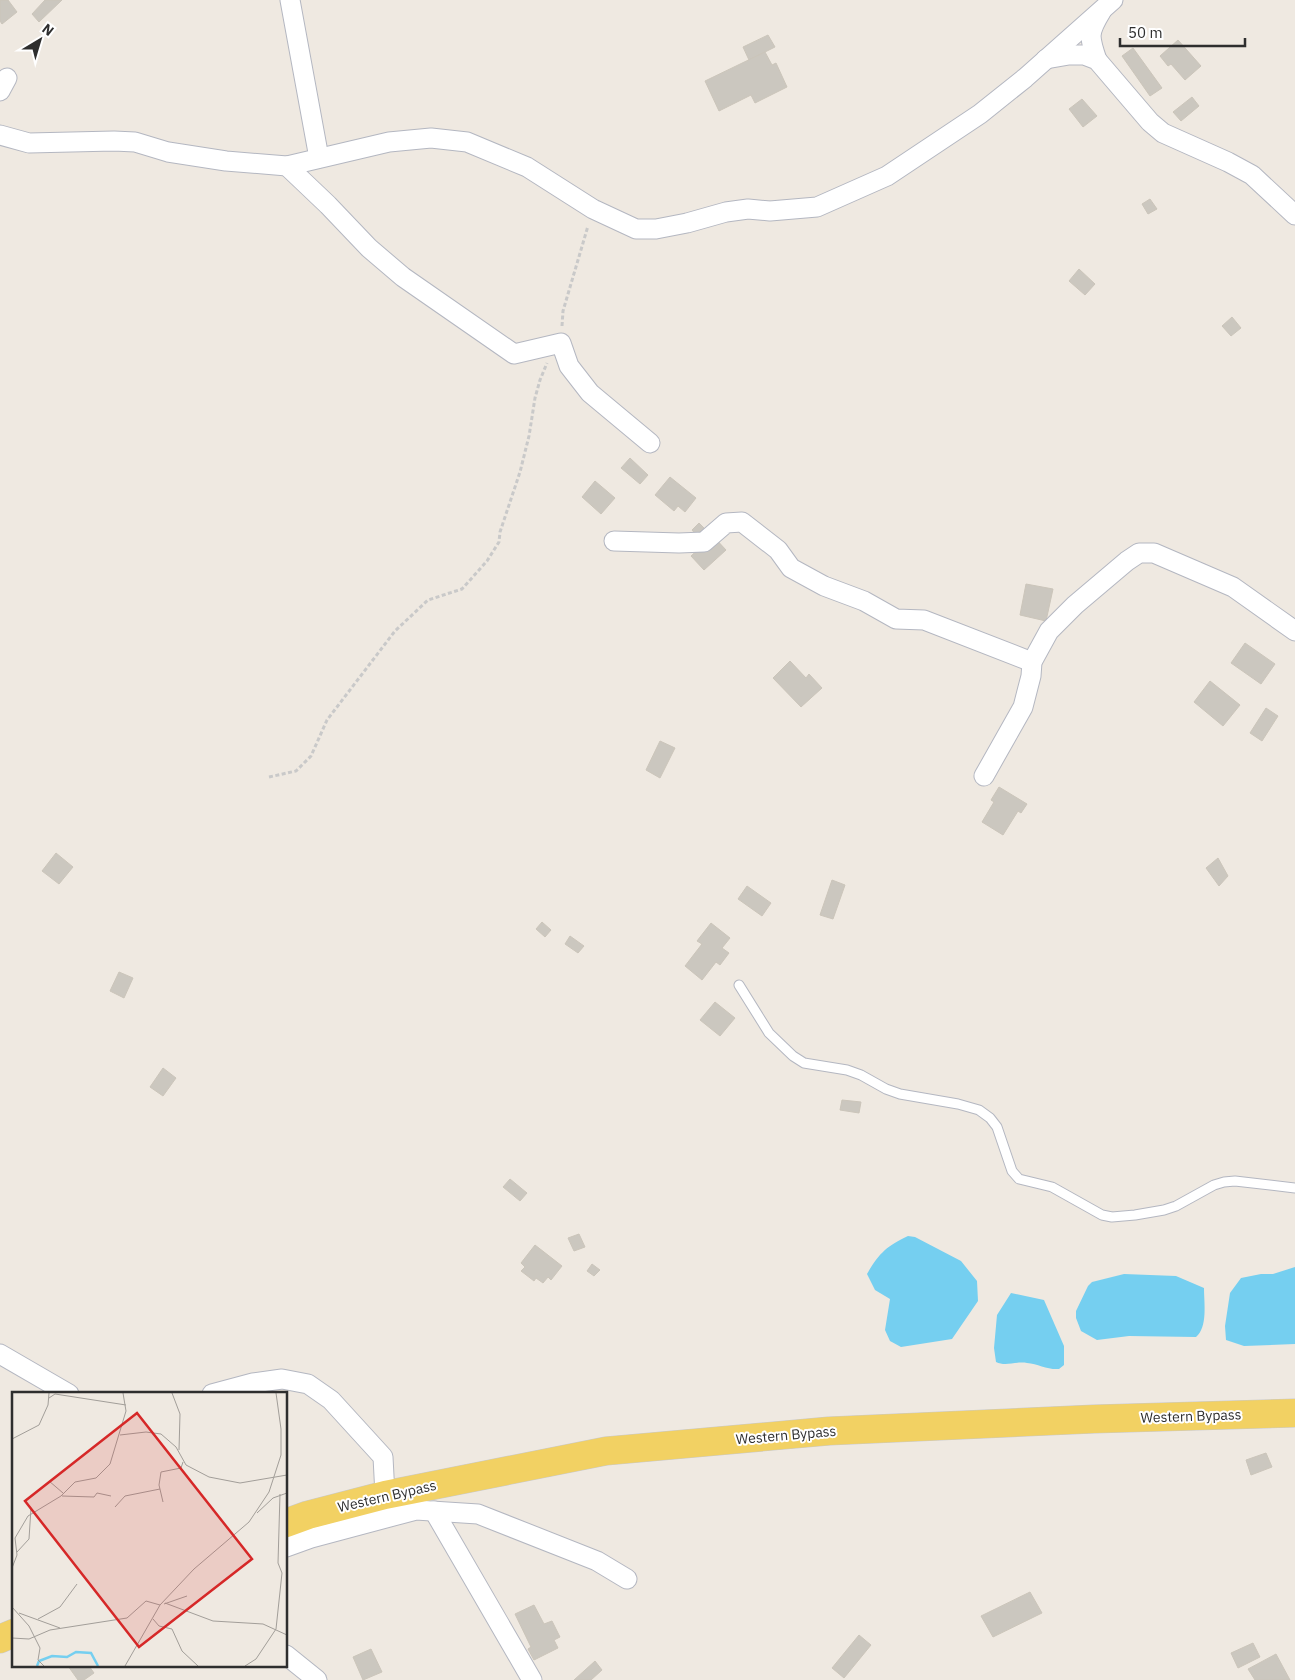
<svg xmlns="http://www.w3.org/2000/svg" width="1295" height="1680" font-family="'IBM Plex Sans',sans-serif">
<style>
.water{fill:#75cff0}
.building{fill:#cbc7bf;stroke:#cbc5ba}
.lines{fill:none;stroke-linecap:round;stroke-linejoin:round}
.service-casing{stroke:#b4b7c1;stroke-width:11}
.minor-casing{stroke:#b4b7c1;stroke-width:21}
.primary-casing{stroke:#c9c9c9;stroke-width:29}
.path{stroke:#c9c9c9;stroke-width:3;stroke-dasharray:4 2.5;stroke-linecap:butt}
.service{stroke:#fff;stroke-width:9}
.minor{stroke:#fff;stroke-width:19}
.primary{stroke:#f2d163;stroke-width:28}
.labels{text-anchor:middle;stroke-width:4;stroke-linejoin:round;paint-order:stroke}
.street-label{font-size:14px;fill:#2e2e2e;stroke:#fff}
.inset-river{fill:none;stroke:#75cff0;stroke-width:2.5}
.inset-road{fill:none;stroke:#a29e99;stroke-width:1}
.view{fill:#d62828;fill-opacity:0.15;stroke:#d62828;stroke-width:2.5}
.inset-edge{fill:none;stroke:#2e2e2e;stroke-width:2.5}
</style>
<rect width="100%" height="100%" fill="#efe9e1"/>
<g class="water">
<path d="M908 1236 915 1237 961 1261 977 1281 978 1301 952 1339 901 1347 890 1341 885 1330 890 1299 875 1290 867 1274C879 1253 887 1246 908 1236Z"/>
<polygon points="1295,1267 1295,1344 1244,1346 1226,1340 1225,1326 1230,1293 1241,1278 1261,1274 1273,1274"/>
<path d="M1124 1274 1176 1276 1204 1288C1204 1303 1208 1327 1196 1337L1129 1336 1097 1340 1081 1331 1076 1318V1311L1088 1286 1092 1282Z"/>
<path d="M1011 1293 1044 1300 1064 1346V1365L1059 1369C1048 1370 1038 1364 1027 1363 1016 1361 1006 1367 996 1362L994 1348 997 1315Z"/>
</g>
<g class="building">
<polygon points="0,0 8,0 17,12 2,24 0,21"/>
<polygon points="45,0 62,0 39,22 32,14"/>
<polygon points="768,35 775,47 749,60 743,47"/>
<polygon points="1178,40 1201,66 1185,80 1171,64 1168,66 1160,56"/>
<polygon points="1133,48 1162,88 1150,96 1122,56"/>
<polygon points="765,52 772,65 776,63 787,87 755,103 751,95 719,111 705,81"/>
<polygon points="1192,97 1199,106 1181,121 1173,112"/>
<polygon points="1082,99 1097,116 1083,127 1069,109"/>
<polygon points="1150,199 1157,209 1148,214 1142,204"/>
<polygon points="1079,269 1095,284 1085,295 1069,281"/>
<polygon points="1232,317 1241,328 1231,336 1222,326"/>
<polygon points="630,458 648,475 640,484 621,468"/>
<polygon points="670,477 696,498 685,512 678,506 674,511 655,495"/>
<polygon points="595,481 615,498 601,514 582,497"/>
<polygon points="699,523 706,530 698,537 692,530"/>
<polygon points="713,536 726,550 704,570 691,556"/>
<polygon points="1026,584 1053,589 1046,621 1020,615"/>
<polygon points="1245,643 1275,664 1261,684 1231,663"/>
<polygon points="790,661 806,678 809,674 822,688 801,707 773,678"/>
<polygon points="1210,681 1240,705 1223,726 1194,702"/>
<polygon points="1266,708 1278,716 1262,741 1250,733"/>
<polygon points="660,741 675,748 660,778 646,770"/>
<polygon points="999,787 1027,804 1021,813 1018,811 1003,835 982,822 994,802 991,800"/>
<polygon points="56,853 73,867 59,884 42,871"/>
<polygon points="1218,858 1228,876 1219,886 1206,868"/>
<polygon points="832,880 845,885 833,919 820,915"/>
<polygon points="747,886 771,903 762,916 738,899"/>
<polygon points="542,922 551,930 545,937 536,929"/>
<polygon points="711,923 730,938 722,948 729,953 720,965 716,962 702,980 685,966 702,944 697,941"/>
<polygon points="570,936 584,946 578,953 565,944"/>
<polygon points="119,972 133,978 124,998 110,991"/>
<polygon points="715,1002 735,1018 720,1036 700,1020"/>
<polygon points="163,1068 176,1078 163,1096 150,1087"/>
<polygon points="842,1100 861,1102 859,1113 840,1110"/>
<polygon points="510,1179 527,1193 520,1201 503,1187"/>
<polygon points="579,1234 585,1247 574,1251 568,1238"/>
<polygon points="535,1245 562,1266 551,1280 548,1277 543,1283 536,1278 534,1281 521,1271 525,1267 521,1263"/>
<polygon points="592,1264 600,1270 594,1276 587,1271"/>
<polygon points="1266,1453 1272,1467 1251,1475 1246,1460"/>
<polygon points="1030,1592 1042,1613 993,1637 981,1616"/>
<polygon points="534,1605 544,1624 552,1621 560,1637 554,1640 558,1648 534,1660 528,1649 531,1647 515,1614"/>
<polygon points="859,1635 871,1645 844,1678 832,1668"/>
<polygon points="1253,1643 1260,1657 1238,1668 1231,1653"/>
<polygon points="371,1649 382,1672 363,1680 353,1657"/>
<polygon points="1276,1654 1290,1680 1255,1680 1248,1669"/>
<polygon points="595,1661 602,1670 591,1680 574,1680"/>
<polygon points="68,1666 89,1666 94,1673 84,1680 78,1680"/>
</g>
<g class="lines">
<g class="service-casing">
<polyline id="service" points="739,985 769,1033 793,1056 804,1063 847,1070 861,1075 886,1089 900,1094 958,1104 979,1110 990,1118 997,1127 1012,1171 1019,1179 1052,1187 1102,1215 1112,1217 1135,1215 1164,1210 1176,1206 1214,1185 1224,1182 1235,1181 1295,1188"/>
</g>
<g class="minor-casing">
<g id="minor">
<polyline points="290,0 319,158"/>
<polyline points="1046,59 1069,55 1084,55 1097,60 1150,122 1163,133 1228,162 1252,175 1295,215"/>
<path d="M1097 60C1089 37 1088 33 1101 12"/>
<polyline points="0,91 7,78"/>
<polyline points="0,135 29,143 114,141 135,142 168,152 226,161 287,166 389,142 431,138 467,142 527,167 593,209 636,229 656,229 687,223 726,212 748,209 770,211 817,207 887,176 980,114 1025,78 1113,0"/>
<polyline points="287,166 328,205 369,248 403,277 514,354 561,343 569,366 590,393 650,443"/>
<polyline points="614,541 679,543 704,542 726,523 742,522 778,550 791,568 824,586 864,601 896,619 924,620 1032,662"/>
<polyline points="984,776 1023,707 1031,676 1032,662 1049,631 1075,605 1127,561 1139,553 1154,553 1233,587 1295,631"/>
<polyline points="0,1354 69,1394"/>
<polyline points="212,1394 253,1383 282,1379 308,1384 331,1400 383,1457 385,1495"/>
<polyline points="434,1511 532,1680"/>
<polyline points="286,1547 311,1538 416,1510 478,1514 597,1561 627,1579"/>
<polyline points="286,1655 317,1680"/>
</g>
</g>
<g class="primary-casing">
<g id="primary">
<polyline points="286,1523 308,1515 385,1495 606,1451 829,1431 1094,1419 1295,1413"/>
<polyline points="0,1639 14,1633"/>
</g>
</g>
<g class="path">
<polyline points="562,326 563,311 588,226"/>
<polyline points="269,777 296,771 311,756 327,720 395,631 428,600 462,589 487,561 499,542 500,532 520,472 529,436 535,398 540,380 547,363"/>
</g>
<use href="#service" class="service"/>
<use href="#minor" class="minor"/>
<use href="#primary" class="primary"/>
</g>
<g class="labels">
<g class="street-label">
<text transform="translate(1191 1416) rotate(-2)" y="5">Western Bypass</text>
<text transform="translate(786 1435) rotate(-5)" y="5">Western Bypass</text>
<text transform="translate(387 1496) rotate(-13)" y="5">Western Bypass</text>
</g>
</g>
<g transform="translate(12 1392)">
<rect width="275" height="275" fill="#efe9e1"/>
<path class="inset-river" d="M25 274 27 269 40 264 55 265 64 260 79 261 86 274"/>
<path class="inset-road" d="M160 1 168 22 167 58M37 6 43 2 114 13M108 43 134 40 149 42 164 55 174 73 197 85 228 91 275 83M0 47 27 33 36 13 37 1M37 89 51 101M50 104 82 105 85 101 99 104M151 110 147 93 149 80 169 76 171 70M103 115 113 104 148 97M245 121 261 106 275 101M5 160 17 147 19 116M0 176 5 163 3 146 16 124 49 104 63 90 84 86 98 72 114 19 111 1M153 211 201 229 251 232 275 243M152 212 175 204M0 215 17 234 28 256 26 268 32 274M7 221 48 236M26 227 48 215 65 192M141 227 147 234 160 237 170 259 186 274M0 246 17 247 38 238 115 226 134 209 148 213M113 274 148 213 182 177 237 130 257 100 269 63V37L264 1M233 274 244 267 264 237 270 181 266 171 268 102"/>
<path class="view" d="M125 21 240 167 127 255 13 109Z"/>
<rect width="275" height="275" class="inset-edge"/>
</g>
<g transform="translate(40 40) rotate(38)" stroke="#ffffff" stroke-width="4" paint-order="stroke">
<path d="M0-4L9 19L0 12L-9 19Z" fill="#2e2e2e"/>
<text y="-8" font-size="14" font-weight="bold" text-anchor="middle" fill="#2e2e2e">N</text>
</g>
<path d="M1120 38v8h125v-8" fill="none" stroke="#2e2e2e" stroke-width="2.5"/>
<text x="1128" y="38" font-size="15" fill="#2e2e2e" stroke="#ffffff" stroke-width="4" paint-order="stroke">50 m</text>
</svg>
